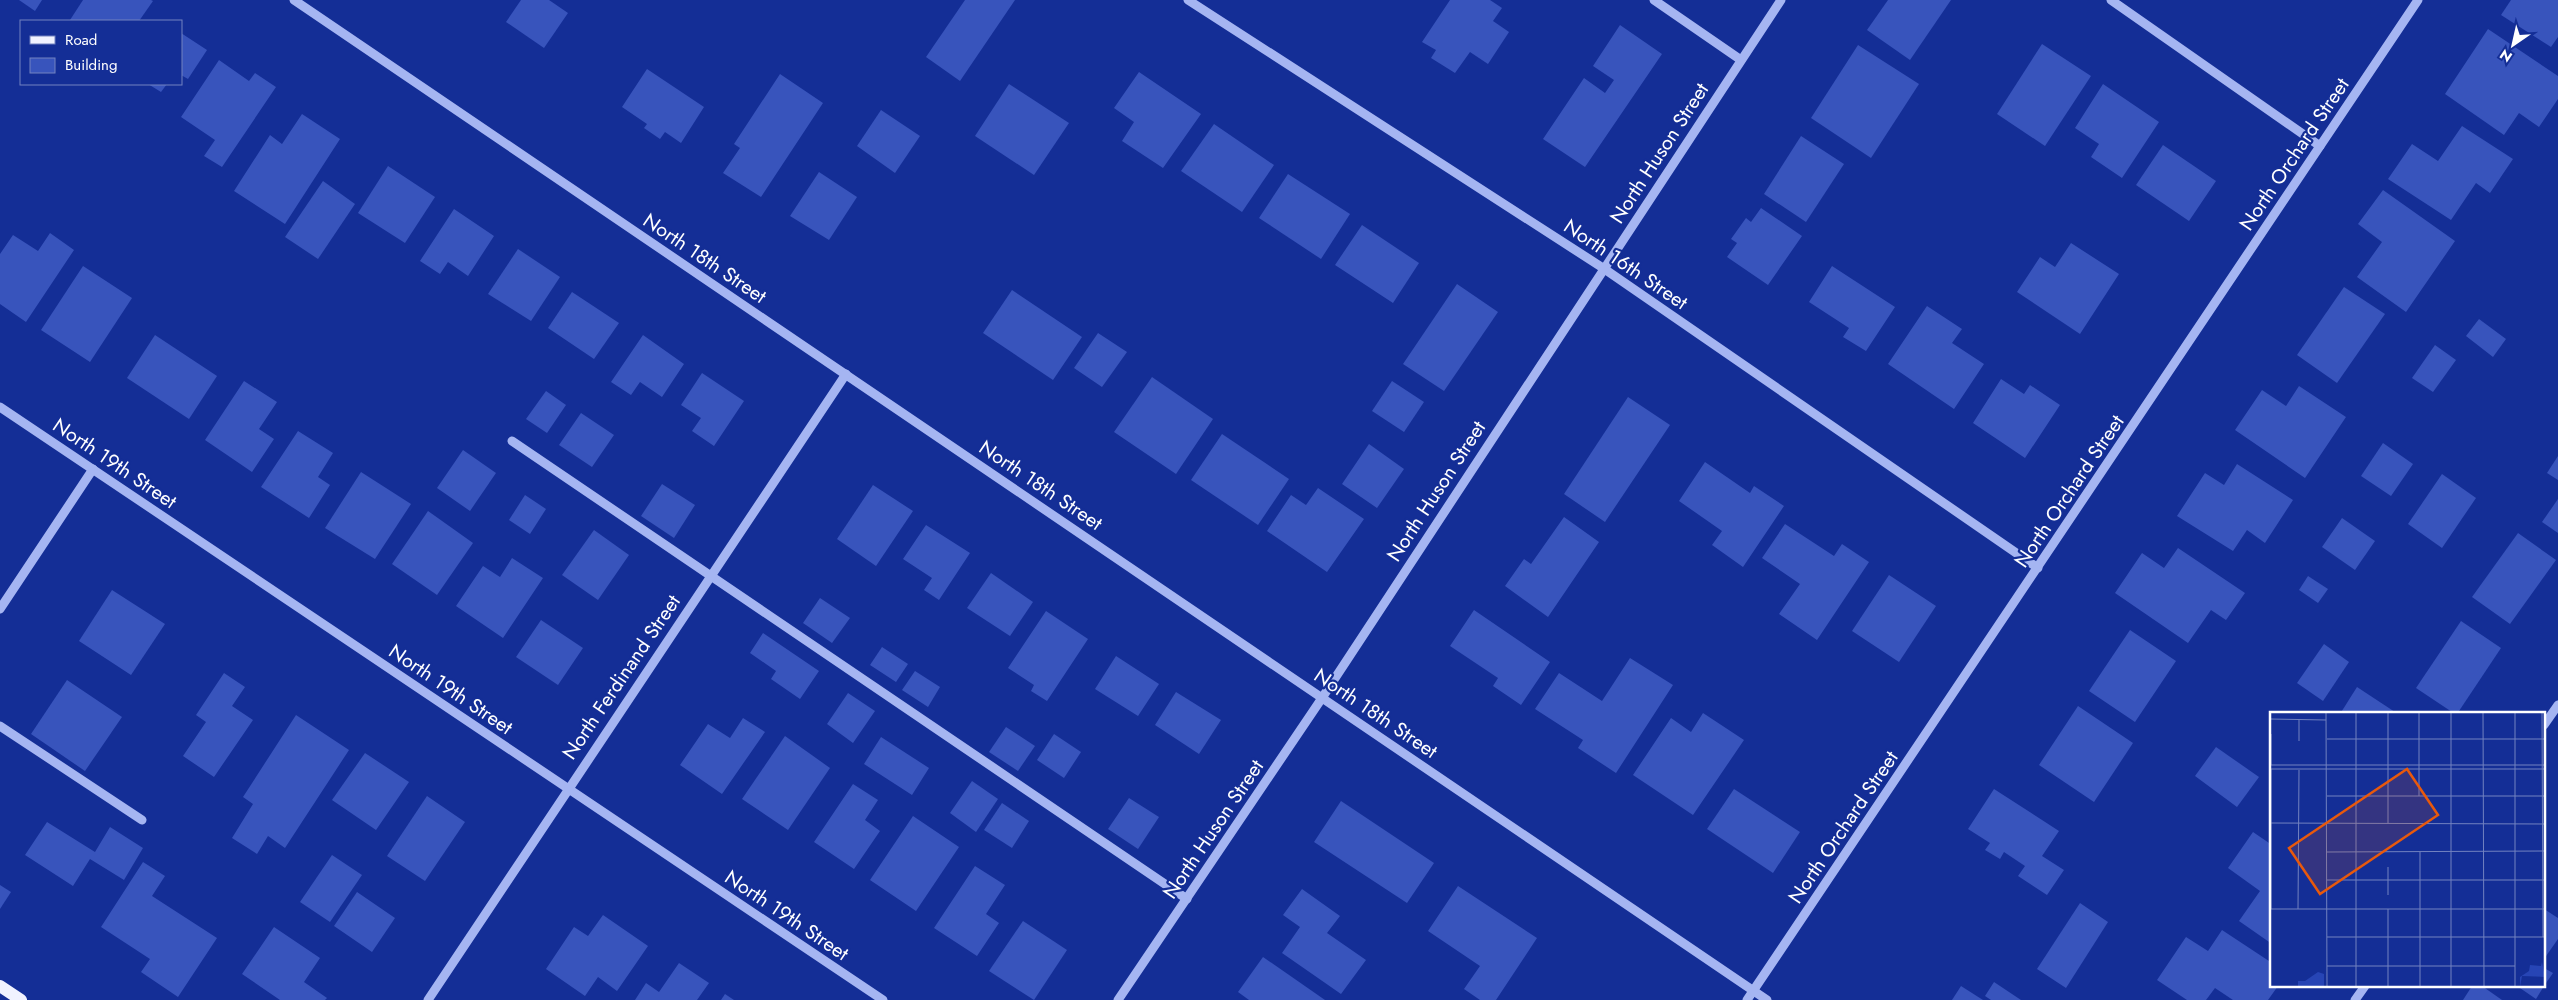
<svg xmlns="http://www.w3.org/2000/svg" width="2558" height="1000" font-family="Jost,sans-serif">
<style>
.building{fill:#3854bc}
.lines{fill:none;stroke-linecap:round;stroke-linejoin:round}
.minor{stroke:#a5b5f2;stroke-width:9}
.major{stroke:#f0f2ff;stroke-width:12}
.labels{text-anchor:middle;stroke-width:4.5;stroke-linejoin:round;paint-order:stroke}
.street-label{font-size:20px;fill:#fff;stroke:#142e96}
.inset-road{fill:none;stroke:#7282c0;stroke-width:1}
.view{fill:#e8590c;fill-opacity:0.15;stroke:#e8590c;stroke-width:2.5}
.inset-edge{fill:none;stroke:#fff;stroke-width:2.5}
</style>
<rect width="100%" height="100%" fill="#142e96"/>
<g class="building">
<polygon points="19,0 42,0 35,11"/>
<polygon points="83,0 151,0 153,1 139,21 72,21 70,20"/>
<polygon points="521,0 549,0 568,13 544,48 506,22"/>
<polygon points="965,0 1015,0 960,81 926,57"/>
<polygon points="1450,0 1490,0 1502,8 1493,21 1509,32 1488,64 1470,52 1455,73 1431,58 1436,50 1422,42"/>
<polygon points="1888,0 1951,0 1910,60 1867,30"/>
<polygon points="2511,0 2558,0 2558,37 2551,47 2501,15"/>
<polygon points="1620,25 1662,54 1585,167 1543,139 1584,78 1605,93 1614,80 1593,66"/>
<polygon points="2488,29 2558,76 2558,99 2539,127 2519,113 2504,135 2445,94"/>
<polygon points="181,33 207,50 188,79 181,75"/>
<polygon points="2042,44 2091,76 2045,146 1997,114"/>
<polygon points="1858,45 1919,84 1871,158 1811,118"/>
<polygon points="219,60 249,81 255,73 276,87 222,167 204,156 215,140 181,117"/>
<polygon points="647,69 704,107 681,143 665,132 660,139 644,128 647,124 622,107"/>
<polygon points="1139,72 1201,114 1163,168 1122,141 1134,122 1114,108"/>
<polygon points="780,74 823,103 761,197 723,173 740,148 734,144"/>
<polygon points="148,84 167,84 161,92"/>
<polygon points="1009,84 1069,123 1034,175 975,136"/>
<polygon points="2103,84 2159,122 2122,178 2091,157 2099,144 2075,128"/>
<polygon points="881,110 920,136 895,173 857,146"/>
<polygon points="302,114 340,139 285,224 234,191 270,135 282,144"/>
<polygon points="1214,124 1274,165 1242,212 1181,171"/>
<polygon points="2462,126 2513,159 2490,193 2476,183 2451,220 2388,179 2412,144 2438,161"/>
<polygon points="1801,136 1844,164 1806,222 1764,194"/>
<polygon points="2163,145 2216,181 2189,221 2136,185"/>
<polygon points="388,166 435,197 405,243 358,213"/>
<polygon points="819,172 857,197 829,240 790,216"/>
<polygon points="1288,174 1350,214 1321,259 1259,218"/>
<polygon points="323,181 355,204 318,259 285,237"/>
<polygon points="2383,190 2455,241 2406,312 2357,277 2382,242 2358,224"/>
<polygon points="1761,208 1802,236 1768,285 1727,257 1737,243 1731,239 1746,218 1751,222"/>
<polygon points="454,209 494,236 468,276 448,262 440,274 420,261"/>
<polygon points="1362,225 1419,263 1393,303 1335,265"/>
<polygon points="50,233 74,250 26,322 0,304 0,254 13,235 38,251"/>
<polygon points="2071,243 2119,274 2080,334 2017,292 2040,257 2055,267"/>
<polygon points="518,249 560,277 531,321 488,294"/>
<polygon points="83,266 132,298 90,362 41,330"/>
<polygon points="1832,266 1895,307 1866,351 1843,337 1849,328 1809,302"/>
<polygon points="1457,284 1498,312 1444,391 1403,364"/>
<polygon points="2344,287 2385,314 2337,383 2297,355"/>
<polygon points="1012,290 1082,337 1053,380 983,333"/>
<polygon points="572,292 619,323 594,359 548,328"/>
<polygon points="1927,306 1962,329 1952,343 1984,364 1954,409 1888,364"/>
<polygon points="2479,319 2506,339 2493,357 2466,336"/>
<polygon points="1098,333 1127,352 1102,387 1074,368"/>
<polygon points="155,335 217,376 189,419 127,378"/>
<polygon points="643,335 684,364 662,397 640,382 631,395 611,382"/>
<polygon points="2435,345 2456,360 2433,392 2412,378"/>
<polygon points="702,373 744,401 714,446 692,431 701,418 681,405"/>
<polygon points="1152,377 1213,419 1176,474 1114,432"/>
<polygon points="2001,379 2024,394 2030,385 2060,405 2025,458 1973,423"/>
<polygon points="244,381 277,402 259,429 274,439 252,472 205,440"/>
<polygon points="1392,381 1424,402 1404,432 1372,411"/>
<polygon points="2299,386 2346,417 2305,478 2235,430 2262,390 2286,406"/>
<polygon points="546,391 566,405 547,433 526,419"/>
<polygon points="1628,397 1670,425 1605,522 1564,494"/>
<polygon points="581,413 614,435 592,467 559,445"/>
<polygon points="298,431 333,453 318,477 330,485 309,518 261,487"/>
<polygon points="1222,434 1289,479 1258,525 1191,480"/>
<polygon points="2383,443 2413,464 2391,496 2361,476"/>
<polygon points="1369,444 1404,469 1377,508 1342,484"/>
<polygon points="463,450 496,473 470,511 437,488"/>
<polygon points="2558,456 2558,480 2547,473"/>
<polygon points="1705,462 1750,493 1754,486 1784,506 1743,567 1712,545 1722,531 1679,501"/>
<polygon points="2237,464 2293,500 2265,543 2247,530 2233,551 2177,516 2205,473 2224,485"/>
<polygon points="361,472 411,504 375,559 325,528"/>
<polygon points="2442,474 2476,498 2442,548 2408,524"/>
<polygon points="662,484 695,505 674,538 641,516"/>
<polygon points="873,485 913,511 876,566 837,539"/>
<polygon points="1318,488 1364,519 1327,572 1267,531 1291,495 1306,505"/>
<polygon points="525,495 546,509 530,534 509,520"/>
<polygon points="2558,499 2558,533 2542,522"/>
<polygon points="428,511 473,543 437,595 392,564"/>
<polygon points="1564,517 1599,542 1548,617 1505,586 1524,559 1531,564"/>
<polygon points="2342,518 2375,541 2355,570 2322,547"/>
<polygon points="1785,524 1834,556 1842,544 1869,562 1817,640 1779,614 1800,584 1762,558"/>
<polygon points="926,525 970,553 939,600 924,590 932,578 903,559"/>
<polygon points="594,530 629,555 598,600 562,575"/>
<polygon points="2518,533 2556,560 2510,624 2472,597"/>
<polygon points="2178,548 2245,593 2226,620 2211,610 2188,643 2115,593 2142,553 2164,568"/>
<polygon points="512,558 543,578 503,638 456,606 483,566 500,577"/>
<polygon points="991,573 1033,602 1010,636 967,608"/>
<polygon points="1889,575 1936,606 1899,662 1852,631"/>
<polygon points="2308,576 2328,589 2318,603 2299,590"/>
<polygon points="112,590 165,624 131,675 79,641"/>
<polygon points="820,598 850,618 832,643 803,623"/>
<polygon points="1474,610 1550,662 1521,705 1493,686 1498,678 1450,646"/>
<polygon points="1046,611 1088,639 1047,701 1031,691 1034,685 1008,668"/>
<polygon points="541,620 583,648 558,685 516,657"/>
<polygon points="2461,621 2501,648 2457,714 2455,714 2416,688"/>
<polygon points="2130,630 2176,661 2135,722 2089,691"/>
<polygon points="763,633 819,671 800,699 771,679 776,671 750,653"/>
<polygon points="2324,644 2349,662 2323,701 2297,683"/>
<polygon points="882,647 908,664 896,682 870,665"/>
<polygon points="1116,656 1159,684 1138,716 1095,689"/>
<polygon points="1630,658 1673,685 1616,773 1578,748 1583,740 1535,709 1559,673 1602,701"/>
<polygon points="915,671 940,687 928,707 902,690"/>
<polygon points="224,673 245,687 232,706 253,720 214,777 183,756 206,722 196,715"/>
<polygon points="67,680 122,717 85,771 31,734"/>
<polygon points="2357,687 2398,714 2340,714"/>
<polygon points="1176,692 1221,720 1199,754 1155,725"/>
<polygon points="848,693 875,711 853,743 827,724"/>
<polygon points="2078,706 2133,743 2094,802 2039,765"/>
<polygon points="1703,713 1744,740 1693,815 1633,775 1671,718 1691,732"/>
<polygon points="296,715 349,750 285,848 268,836 257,854 232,838 253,804 243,797"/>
<polygon points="743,718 765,732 722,794 680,765 708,724 730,738"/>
<polygon points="1006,727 1035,746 1018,771 989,752"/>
<polygon points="1054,734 1081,752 1064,778 1037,760"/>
<polygon points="785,736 830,768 788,830 742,799"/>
<polygon points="881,737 929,768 912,795 864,764"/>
<polygon points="2216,747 2259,777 2237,807 2195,776"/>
<polygon points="365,753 409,782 376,830 332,800"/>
<polygon points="972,781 998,799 976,832 950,813"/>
<polygon points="853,784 878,800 865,820 880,831 854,869 814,842"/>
<polygon points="1734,789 1800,832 1773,873 1707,829"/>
<polygon points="1994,789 2059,831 2042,856 2064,870 2047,895 2018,876 2025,866 2004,852 2000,859 1985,850 1990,843 1968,829"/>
<polygon points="427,796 465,822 425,881 387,856"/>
<polygon points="1129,798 1159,817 1138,849 1108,829"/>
<polygon points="1341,801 1434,863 1407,903 1314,842"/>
<polygon points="1002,803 1029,821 1012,848 984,830"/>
<polygon points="913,816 959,847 916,911 870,880"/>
<polygon points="47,822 95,852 110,827 143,848 124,880 90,859 73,886 25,855"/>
<polygon points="2253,832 2272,845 2272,944 2239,921 2260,891 2228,868"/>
<polygon points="332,855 362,875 330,922 300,902"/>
<polygon points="143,862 165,876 152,896 217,938 178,997 141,972 150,959 101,927"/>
<polygon points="975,866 1005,885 986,914 999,923 977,956 934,928"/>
<polygon points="0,885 11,892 0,909"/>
<polygon points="1458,886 1537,938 1496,1000 1480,1000 1464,989 1480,966 1428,931"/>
<polygon points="1302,889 1340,916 1327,933 1366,960 1341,994 1282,953 1300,927 1283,915"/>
<polygon points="357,892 395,918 372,952 334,926"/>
<polygon points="2080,903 2108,922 2066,988 2037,969"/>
<polygon points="2544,909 2558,918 2558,939 2544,959"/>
<polygon points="603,915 648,946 617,991 598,977 585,996 546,969 574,927 588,936"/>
<polygon points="1023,921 1067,950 1034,1000 989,971"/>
<polygon points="274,927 320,958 304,982 327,998 325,1000 280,1000 242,974"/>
<polygon points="2222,930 2272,963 2272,986 2278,986 2268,1000 2233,1000 2215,988 2206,1000 2187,1000 2157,980 2186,937 2208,951"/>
<polygon points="1263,957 1325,1000 1249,1000 1238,992"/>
<polygon points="679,963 709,983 697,1000 635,1000 646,983 659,992"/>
<polygon points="2544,968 2553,973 2544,986"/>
<polygon points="1994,982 2021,1000 1991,1000 1985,996"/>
<polygon points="1961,986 1983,1000 1952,1000"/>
<polygon points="2472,986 2482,986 2502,1000 2463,1000"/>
<polygon points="2517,986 2544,986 2536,999"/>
<polygon points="725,994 734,1000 721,1000"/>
</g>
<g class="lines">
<g class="minor">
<polyline points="294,0 1767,1000"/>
<polyline points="1188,0 1603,268 2038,568"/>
<polyline points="1654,0 1741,60"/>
<polyline points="2111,0 2320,146"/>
<polyline points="0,407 883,1000"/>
<polyline points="512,441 1187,899"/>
<polyline points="0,609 93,469"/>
<polyline points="2544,725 2558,705"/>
<polyline points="0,726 142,820"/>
<polyline points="428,1000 846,374"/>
<polyline points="1118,1000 1322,698 1781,0"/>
<polyline points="1747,1000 2418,0"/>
<polyline points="2355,1000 2365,986"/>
</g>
<polyline class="major" points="0,986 21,1000"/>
</g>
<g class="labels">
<g class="street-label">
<text transform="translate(1659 153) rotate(-57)" y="7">North Huson Street</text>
<text transform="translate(2294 154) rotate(-56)" y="7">North Orchard Street</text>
<text transform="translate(705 258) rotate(34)" y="7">North 18th Street</text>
<text transform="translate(1626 264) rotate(34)" y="7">North 16th Street</text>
<text transform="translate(115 463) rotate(34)" y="7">North 19th Street</text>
<text transform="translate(1041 485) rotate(34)" y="7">North 18th Street</text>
<text transform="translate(1436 491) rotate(-57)" y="7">North Huson Street</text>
<text transform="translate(2069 491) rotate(-56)" y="7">North Orchard Street</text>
<text transform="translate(621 677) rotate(-56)" y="7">North Ferdinand Street</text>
<text transform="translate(451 689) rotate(34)" y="7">North 19th Street</text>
<text transform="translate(1376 713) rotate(34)" y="7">North 18th Street</text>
<text transform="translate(1843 827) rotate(-56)" y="7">North Orchard Street</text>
<text transform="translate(1213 829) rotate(-56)" y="7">North Huson Street</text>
<text transform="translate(787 915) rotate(34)" y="7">North 19th Street</text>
</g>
</g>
<g transform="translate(2270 712)">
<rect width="275" height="275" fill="#142e96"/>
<path d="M272 250 275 265 252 264 250 275V265L259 259 260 253 271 254ZM48 260 54 262V275H28V269H35Z" fill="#2745b5"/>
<path class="inset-road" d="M56 0 57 275M86 0V275M118 0V111M149 0V84M181 0V275M213 0 214 275M245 0V275M272 0 273 225M0 7 56 8M57 27H275M29 29V8M0 53H275M1 53V22M0 57H275M57 84H275M0 111 275 112M57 140 275 139M118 155V183M57 168H275M0 197H275M1 197V57M28 197 29 58M118 197V275M57 225H275M57 254H245M150 275V140"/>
<path class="view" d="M137 57 168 103 50 182 19 136Z"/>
<rect width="275" height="275" class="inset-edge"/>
</g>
<rect x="20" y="20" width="162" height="65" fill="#142e96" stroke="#7282c0"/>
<rect x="30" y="36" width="25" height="8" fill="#f0f2ff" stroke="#7282c0"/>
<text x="65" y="45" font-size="15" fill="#ffffff">Road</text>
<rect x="30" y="58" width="25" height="15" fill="#3854bc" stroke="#7282c0"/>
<text x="65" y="70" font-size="15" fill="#ffffff">Building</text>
<g transform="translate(2513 45) rotate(214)" stroke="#142e96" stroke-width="4" paint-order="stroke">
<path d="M0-4L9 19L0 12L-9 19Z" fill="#ffffff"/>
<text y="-8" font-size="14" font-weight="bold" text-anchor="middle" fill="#ffffff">N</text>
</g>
</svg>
